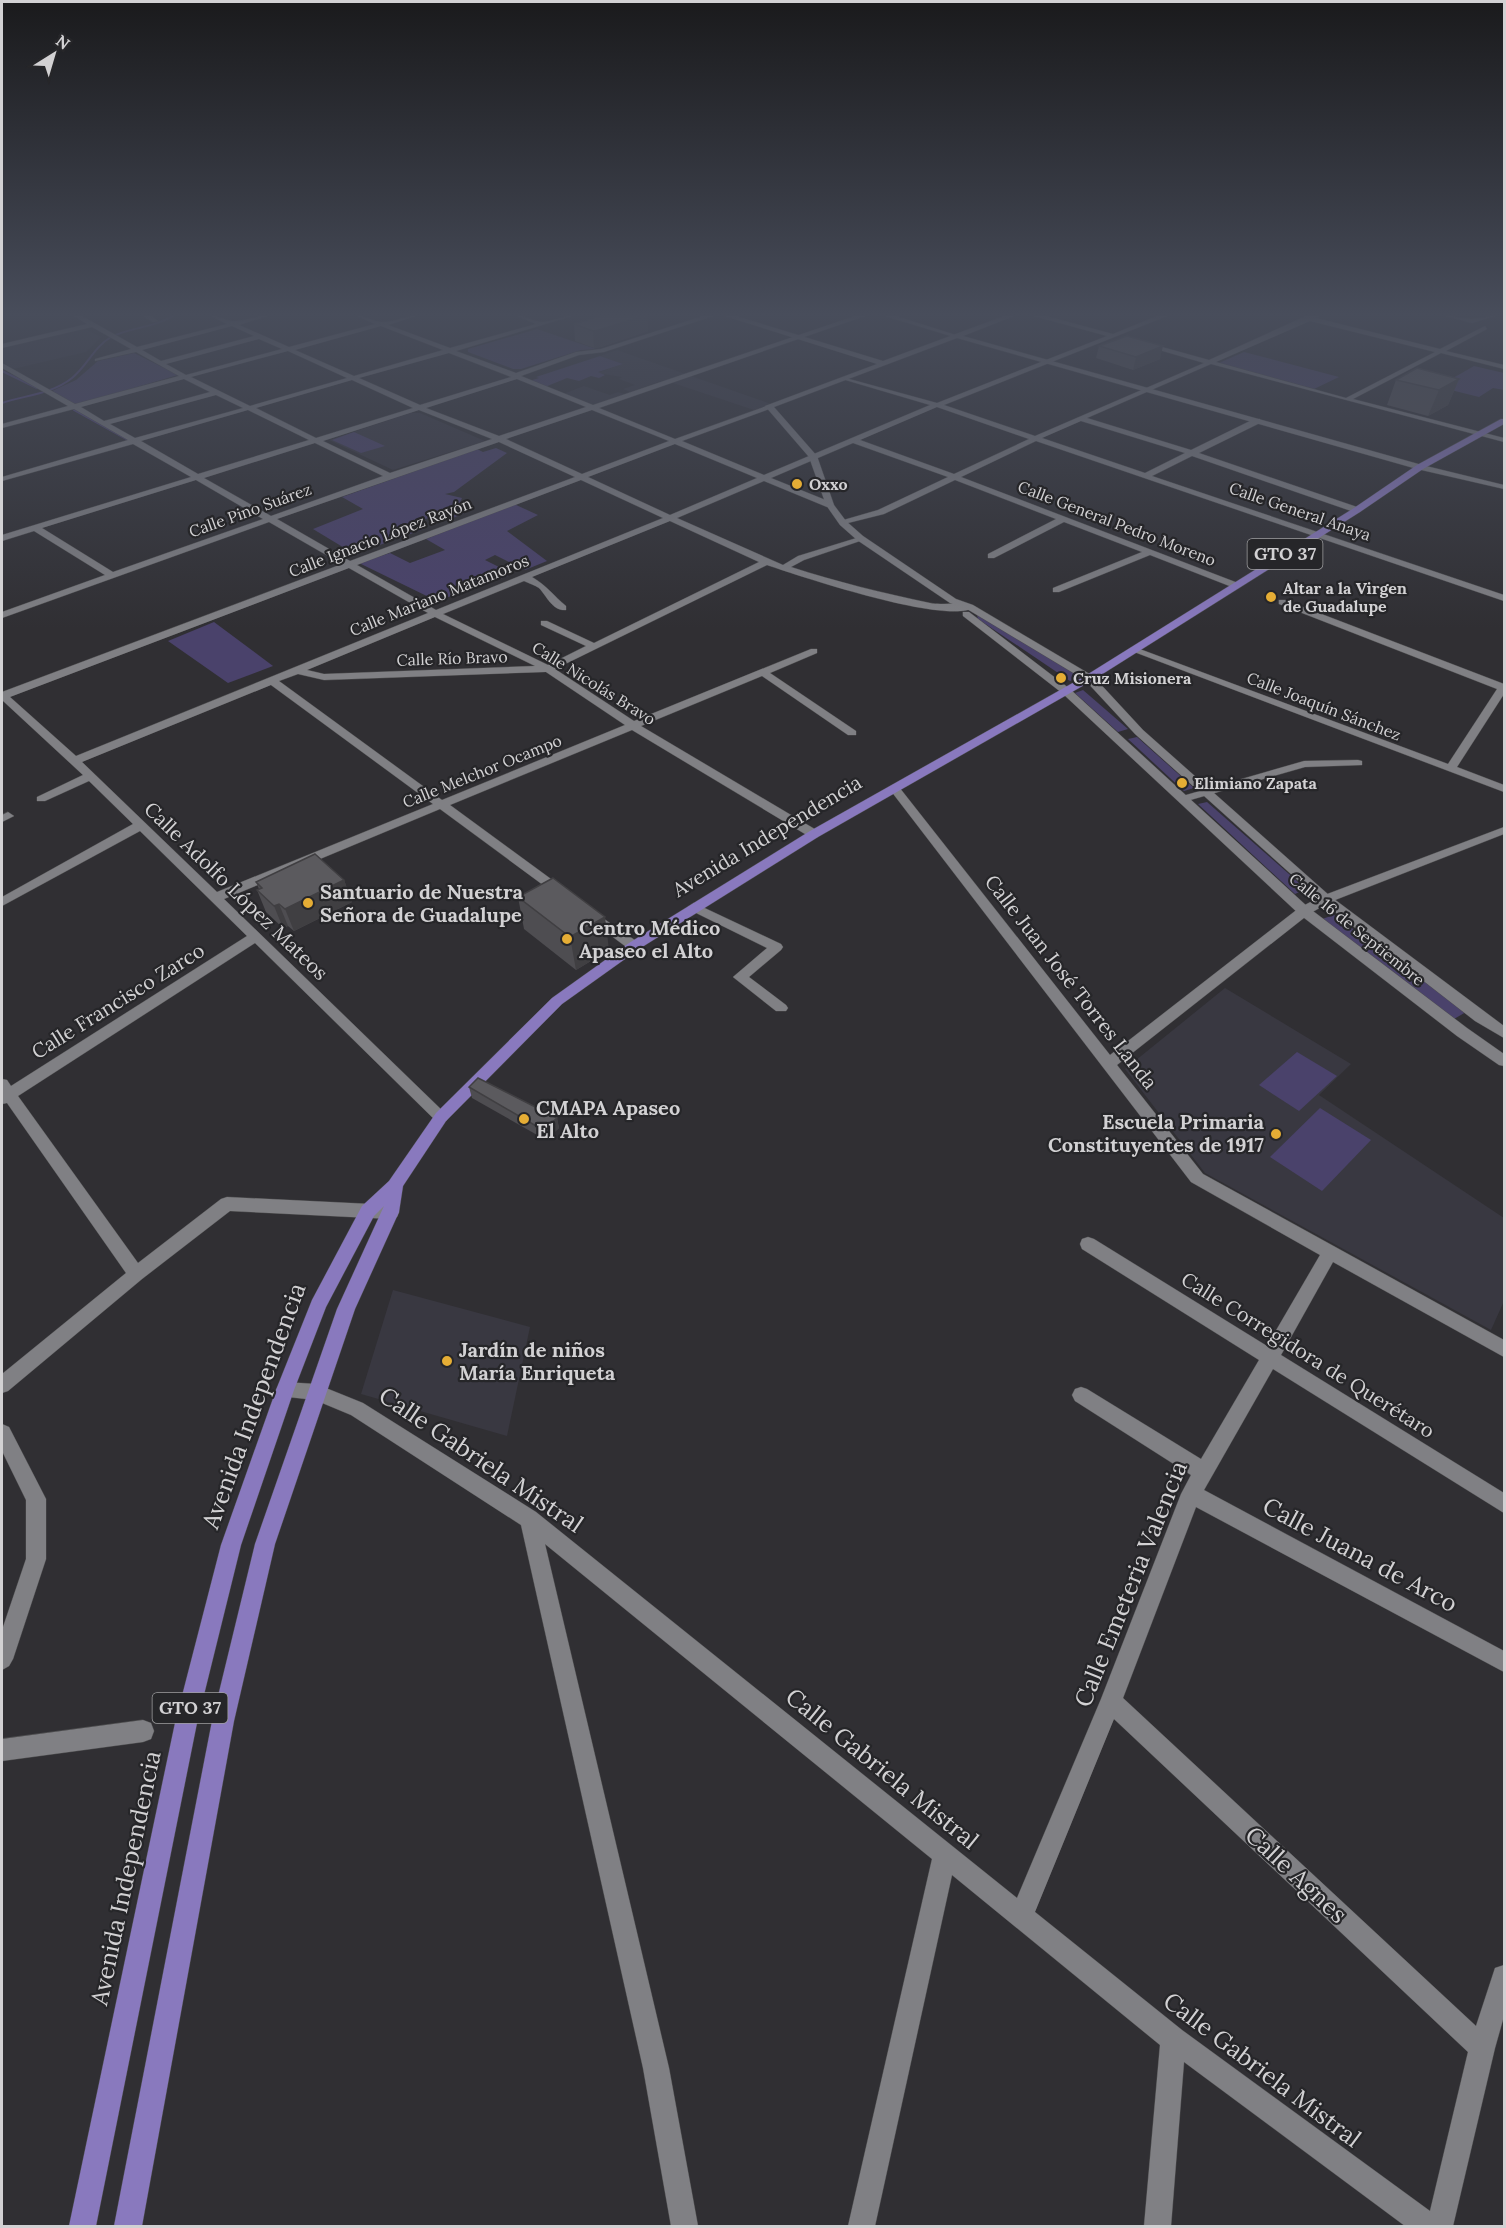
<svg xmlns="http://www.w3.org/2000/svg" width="1506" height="2228" font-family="Lora,serif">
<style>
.built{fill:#393841}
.green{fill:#4a426b}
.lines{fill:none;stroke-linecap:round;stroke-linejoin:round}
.stream{stroke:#554785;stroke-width:2}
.minor-casing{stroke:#4c4c4e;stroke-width:1}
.tertiary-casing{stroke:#4c4c4e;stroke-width:1}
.primary-casing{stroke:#4c4c4e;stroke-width:1}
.minor{fill:#808084;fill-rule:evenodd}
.tertiary{fill:#808084;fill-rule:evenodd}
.primary{fill:#8979be;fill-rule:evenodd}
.wall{fill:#4e4d51}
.shaded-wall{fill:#403f42}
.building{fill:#5b5a5e;stroke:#403f42;stroke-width:1.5}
.poi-dot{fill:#e5ad35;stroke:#262629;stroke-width:2}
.labels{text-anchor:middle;stroke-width:4.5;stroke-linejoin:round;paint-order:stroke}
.far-poi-label{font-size:16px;font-weight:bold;fill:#d2d1d3;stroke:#262629;text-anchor:start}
.far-street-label{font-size:16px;fill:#d2d1d3;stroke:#262629}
.shield{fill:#262629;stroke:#9e9ea0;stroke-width:1.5}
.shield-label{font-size:18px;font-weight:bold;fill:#d2d1d3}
.street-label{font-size:20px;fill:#d2d1d3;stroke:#262629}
.poi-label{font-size:20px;font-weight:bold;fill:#d2d1d3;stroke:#262629;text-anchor:start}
.near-street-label{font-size:24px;fill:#d2d1d3;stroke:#262629}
</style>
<rect width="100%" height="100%" fill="#302f33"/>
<g class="built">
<polygon points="83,328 101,337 86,352 13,369 2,362 2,347"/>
<polygon points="617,350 771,404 754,410 664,380 630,392 623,389 635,385 619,379 622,377 597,373 622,364 600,356"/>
<polygon points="584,386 610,395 618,392 625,394 592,406 563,394"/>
<polygon points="410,413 420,413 485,441 393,470 329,440"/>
<polygon points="1225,988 1351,1064 1319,1095 1504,1218 1504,1301 1491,1330 1205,1173 1125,1069"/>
<polygon points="393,1290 530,1327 507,1436 361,1394"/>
</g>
<g class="green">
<polygon points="537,329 596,349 581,350 521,369 513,369 468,352 468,349"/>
<polygon points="1244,352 1339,377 1314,389 1219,363"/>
<polygon points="134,353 178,375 76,405 52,391 76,380 98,361"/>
<polygon points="600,356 623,364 598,372 605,375 599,378 591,376 579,381 567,378 545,387 529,381 539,378 536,377"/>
<polygon points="1474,366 1504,373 1503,382 1504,390 1493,388 1479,397 1427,384 1453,378"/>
<polygon points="354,432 385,446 361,453 332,440"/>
<polygon points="496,448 507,453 454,492 445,494 462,498 457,509 464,513 451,519 441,514 413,523 424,529 374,547 366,543 355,547 361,553 356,555 313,529 363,509 342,497 477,449 483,452"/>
<polygon points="514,504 538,515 507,531 547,561 525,570 495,555 485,560 505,570 500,572 508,576 437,601 359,563 390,553 410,563 445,550 426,539"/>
<polygon points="977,615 987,619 1080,677 1070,681 978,619"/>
<polygon points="214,622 273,666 228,683 168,641"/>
<polygon points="1083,690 1128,729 1118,732 1075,693"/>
<polygon points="1137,737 1194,788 1184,791 1128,739"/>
<polygon points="1207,802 1306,889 1295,894 1198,804"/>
<polygon points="1334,915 1466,1012 1454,1019 1322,919"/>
<polygon points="1297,1052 1337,1076 1299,1111 1259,1085"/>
<polygon points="1320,1108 1371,1140 1322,1191 1270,1157"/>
</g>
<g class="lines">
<g class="stream">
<polyline points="2,371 37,388"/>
<path d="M2 403C26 395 52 394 72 378 87 366 94 347 111 337 131 327 154 328 173 316"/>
<polyline points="74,410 128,440"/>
</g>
<g class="minor-casing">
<g id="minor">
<path d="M74 316H82L137 347 227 324 211 316C220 316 228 322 236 321 247 320 256 316 267 316L239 325 289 347 375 324 357 316C366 316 373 321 381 322 392 323 405 316 416 316L388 325 450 348 536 324 517 316C526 316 533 321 542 322 551 322 562 316 572 316L456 351 516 373 576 352 601 349 703 316H713L604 352 579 355 521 376 593 405 855 316H865L599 408 675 439 772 404V408L682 441 764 475 930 405 842 379V377L937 403 1107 336 1034 316H1046L1113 334 1157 316H1167L944 405 1035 436 1204 363 1142 345 1144 342 1209 360 1306 316H1319L1316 318 1440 349 1485 326 1487 329 1446 351 1504 365V369L1441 353 1353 399 1504 438V442L1211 364 1087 418 1191 450 1254 419H1260V423L1199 453 1360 508V512H1354L1192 456 1152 476 1504 595V601L1036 441 961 477 1238 583V587H1232L1150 555 1059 592H1053V588L1142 552 1064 522 994 558H988V554L1056 519 955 480 884 514 840 525V521L878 510 948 477 853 443 771 478 833 503V507H827L764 481 677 518 783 565 798 556 863 536V540L804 560 791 567C837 582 883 593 930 603 943 606 965 600 975 607 948 626 800 576 767 565L555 669 634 721 811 649H817V653L770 673 856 731V735H848L762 676 641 726 818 831V837H810L632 730 450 805 566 890 568 893 566 896H558L440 809 224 899 449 1117 446 1121H436L255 943 18 1096 138 1263 221 1199 227 1197 391 1205 397 1207 399 1212 397 1217 391 1219 230 1211 142 1279 8 1391 2 1393V1374L126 1273 7 1103 2 1104V1079L7 1080 11 1086 247 936 140 831 2 906V897L133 824 89 781 45 801H37V797L83 775 2 700V692L342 564 269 522 2 618V612L105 575 34 531 2 541V535L191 477 133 444 2 481V477L128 440 74 409 2 428V424L68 406 2 368V363L75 404 179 376 136 352 95 361V359L131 349 92 327 2 348V344L87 324ZM1310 321 1435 352 1346 398 1216 362ZM232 326 254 336 161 361 142 350ZM381 326 443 350 354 376 295 350ZM259 339 282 349 186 375 166 364ZM288 351 347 378 250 406 191 377ZM449 353 511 377 420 405 359 378ZM184 379 210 392 104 421 81 407ZM517 379 586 407 499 436 426 408ZM352 380 413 408 316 438 256 408ZM216 395 243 408 135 438 110 424ZM937 407 1029 439 954 474 860 440ZM248 410 309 440 198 474 141 441ZM419 410 492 439 390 473 323 441ZM592 410 669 441 582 474 506 439ZM1081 421 1185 453 1145 473 1042 438ZM499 442 575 477 350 561 277 519ZM315 443 383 476 271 516 204 478ZM675 444 757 478 670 515 588 477ZM196 480 263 519 113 572 42 528ZM581 480 663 518 436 610 357 565ZM670 521 759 562 594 643 547 621H541V625L586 646 548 665 443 614 524 581C528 583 535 585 539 588 547 596 552 611 566 610V606C554 596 546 585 532 577ZM349 568 428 613 76 756 10 697ZM435 617 535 666 324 674 307 670ZM546 672 625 725 442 800 279 681 298 674 324 680ZM271 685 433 804 217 892 82 762Z"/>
<polygon points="143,316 151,316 158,321 153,322"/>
<polygon points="885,316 896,316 959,336 954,337"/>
<polygon points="1446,316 1472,319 1495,316 1472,323"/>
<polygon points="1279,600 1285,600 1504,684 1504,694 1457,767 1504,785 1504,792 1129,650 1137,648 1448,764 1497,689 1279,604"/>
<polygon points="1358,760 1362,761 1362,765 1305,767 1187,801 1179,801 1177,799 1179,797 1304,761"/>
<path d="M895 786 899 787 1110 1055 1299 908 1322 896 1504 827V834L1330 902 1309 914 1117 1065 1203 1174 1504 1340V1357L1333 1262 1281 1355 1504 1493V1513L1273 1369 1204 1490 1504 1651V1672L1196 1507 1123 1698 1476 2026 1495 1968 1504 1965V2016L1495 2048 1453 2226H1405L1184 2062 1171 2226H1144L1160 2045 952 1875 875 2226H848L932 1859 545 1544 669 2068 698 2226H671L643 2068 521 1525 351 1415 315 1400 279 1396 276 1390 279 1384 285 1382 316 1384 363 1403 536 1512 1017 1898 1101 1699 1181 1494 1191 1475 1075 1401 1072 1395 1075 1389 1081 1387 1087 1389 1201 1459 1259 1360 1082 1249 1080 1244 1082 1239 1088 1237 1094 1239 1267 1346 1320 1255 1191 1182 891 791V787ZM1114 1719 1468 2052 1430 2211 1182 2030 1035 1912Z"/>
<polygon points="8,812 14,816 2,822 2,815"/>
<polygon points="694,903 781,944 783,947 781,950 749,977 786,1005 788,1008 786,1011 776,1011 733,977 767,948 690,910 688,907"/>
<polygon points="591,910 639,943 641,946 639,949 629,949 586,917 585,914"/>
<polygon points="2,1424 9,1427 46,1499 46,1559 13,1659 9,1666 2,1670 2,1630 26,1559 26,1500 2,1451"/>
<polygon points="143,1720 151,1723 154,1731 151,1739 143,1742 2,1761 2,1739"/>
</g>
</g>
<g class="tertiary-casing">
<g id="tertiary">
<polygon points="725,316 736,316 883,361 1004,316 1014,316 963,336 1422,465 1504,485 1504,489 1417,469 957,338 774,407 817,456 834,505 846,521 863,536 956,599 973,605 1093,676 1143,730 1330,896 1504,1026 1504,1038 1475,1021 1322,902 1135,734 1085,680 967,609 950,603 857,540 840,525 826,505 809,457 765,406 877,364"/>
<polygon points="963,612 969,612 1070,689 1309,908 1467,1028 1504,1054 1504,1066 1499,1065 1457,1036 1299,914 1062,693 963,616"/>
</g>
</g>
<g class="primary-casing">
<polygon id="primary" points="1501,419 1504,419 1504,424 1423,469 1360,512 1093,680 818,837 639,949 562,1004 446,1121 403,1186 399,1212 355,1309 275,1544 234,1721 142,2226 114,2226 212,1721 255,1544 337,1309 384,1206 374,1216 326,1307 294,1390 241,1545 197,1723 96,2226 69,2226 175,1723 221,1545 276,1390 312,1300 362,1206 389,1181 436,1113 552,998 629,943 810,831 1085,676 1354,508 1417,465"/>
</g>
<use href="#minor" class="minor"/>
<use href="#tertiary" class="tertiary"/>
<use href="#primary" class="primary"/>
</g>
<g class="wall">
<polygon points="601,316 647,316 648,331 601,347 594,348 575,341 574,324"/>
<polygon points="1099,346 1160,359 1133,370 1096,358"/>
<polygon points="1459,379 1448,405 1428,416 1387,405 1396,380"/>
<polygon points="344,880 352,902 294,931 288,926 283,928 266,912 257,890 259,889 256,882"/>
<polygon points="518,897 609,950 576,970 524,929"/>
<polygon points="469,1087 557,1118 559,1128 546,1140 472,1098"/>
</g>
<g class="shaded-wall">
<polygon points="643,316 647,316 648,331 601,347 594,348 593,331"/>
<polygon points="1163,346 1160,359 1133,370 1136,357"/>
<polygon points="1459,379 1448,405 1428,416 1439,390"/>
<polygon points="344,880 352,902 294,931 285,909"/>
<polygon points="279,904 288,926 283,928 274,906"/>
<polygon points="605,917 609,950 576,970 570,937"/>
<polygon points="557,1118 559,1128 546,1140 543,1130"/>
</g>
<g class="building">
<polygon points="601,316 643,316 599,330 593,331 574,324"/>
<polygon points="1127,336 1163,346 1136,357 1099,346"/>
<polygon points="1417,368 1459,379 1439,390 1396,380"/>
<polygon points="315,854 344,880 285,909 279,904 274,906 257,890 262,888 256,882"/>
<polygon points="553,878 605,917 570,937 518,897"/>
<polygon points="478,1078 557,1118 543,1130 469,1087"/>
</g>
<linearGradient id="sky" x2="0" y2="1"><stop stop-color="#1a1a1c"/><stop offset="0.5" stop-color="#484d5b"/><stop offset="1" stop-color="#484d5b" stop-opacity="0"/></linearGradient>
<rect width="1506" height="628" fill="url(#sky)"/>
<g class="poi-dot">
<circle cx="797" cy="484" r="6"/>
<circle cx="1271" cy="597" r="6"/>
<circle cx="1061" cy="678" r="6"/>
<circle cx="1182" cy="783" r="6"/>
<circle cx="308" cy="903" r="6"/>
<circle cx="567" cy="939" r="6"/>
<circle cx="524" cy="1119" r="6"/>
<circle cx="1276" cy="1134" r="6"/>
<circle cx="447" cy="1361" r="6"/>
</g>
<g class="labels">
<g class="far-poi-label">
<text x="809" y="490">Oxxo</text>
<text x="1283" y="594">Altar a la Virgen<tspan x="1283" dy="18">de Guadalupe</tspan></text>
<text x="1073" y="684">Cruz Misionera</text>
<text x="1194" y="789">Elimiano Zapata</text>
</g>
<g class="far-street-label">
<text transform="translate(250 510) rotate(-20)" y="6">Calle Pino Suárez</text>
<text transform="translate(1300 511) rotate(19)" y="6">Calle General Anaya</text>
<text transform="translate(1117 523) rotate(21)" y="6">Calle General Pedro Moreno</text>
<text transform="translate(380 537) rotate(-21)" y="6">Calle Ignacio López Rayón</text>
<text transform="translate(439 595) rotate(-22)" y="6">Calle Mariano Matamoros</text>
<text transform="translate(452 658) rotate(-2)" y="6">Calle Río Bravo</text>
<text transform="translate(594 683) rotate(32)" y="6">Calle Nicolás Bravo</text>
<text transform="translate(1324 706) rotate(21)" y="6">Calle Joaquín Sánchez</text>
<text transform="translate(482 771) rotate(-22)" y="6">Calle Melchor Ocampo</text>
<text transform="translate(1357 929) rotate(39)" y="6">Calle 16 de Septiembre</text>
</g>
<g class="shield">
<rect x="1247.5" y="539" width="75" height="30" rx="4.5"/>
<rect x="152.5" y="1693" width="75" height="30" rx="4.5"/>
</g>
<g class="shield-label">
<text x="1285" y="560">GTO 37</text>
<text x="190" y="1714">GTO 37</text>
</g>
<g class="street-label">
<text transform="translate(767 836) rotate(-31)" y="7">Avenida Independencia</text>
<text transform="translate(236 891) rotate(44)" y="7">Calle Adolfo López Mateos</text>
<text transform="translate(1071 982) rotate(52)" y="7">Calle Juan José Torres Landa</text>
<text transform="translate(118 1001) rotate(-32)" y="7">Calle Francisco Zarco</text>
<text transform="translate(1308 1355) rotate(32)" y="7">Calle Corregidora de Querétaro</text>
</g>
<g class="poi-label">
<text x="320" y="899">Santuario de Nuestra<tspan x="320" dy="23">Señora de Guadalupe</tspan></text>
<text x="579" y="935">Centro Médico<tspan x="579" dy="23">Apaseo el Alto</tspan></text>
<text x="536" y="1115">CMAPA Apaseo<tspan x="536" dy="23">El Alto</tspan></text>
<text x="1264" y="1129" text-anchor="end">Escuela Primaria<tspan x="1264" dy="23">Constituyentes de 1917</tspan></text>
<text x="459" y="1357">Jardín de niños<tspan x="459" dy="23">María Enriqueta</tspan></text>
</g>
<g class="near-street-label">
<text transform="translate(254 1406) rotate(-70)" y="8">Avenida Independencia</text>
<text transform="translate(481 1460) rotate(34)" y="8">Calle Gabriela Mistral</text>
<text transform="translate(1360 1555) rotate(28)" y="8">Calle Juana de Arco</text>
<text transform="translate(1131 1584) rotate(-68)" y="8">Calle Emeteria Valencia</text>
<text transform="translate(882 1769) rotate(39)" y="8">Calle Gabriela Mistral</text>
<text transform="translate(1296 1875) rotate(43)" y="8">Calle Agnes</text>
<text transform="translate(126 1878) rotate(-78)" y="8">Avenida Independencia</text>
<text transform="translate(1262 2070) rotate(37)" y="8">Calle Gabriela Mistral</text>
</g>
</g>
<rect width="1506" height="2228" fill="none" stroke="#d2d1d3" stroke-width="6"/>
<g transform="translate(54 54) rotate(37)" stroke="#262629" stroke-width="4.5" paint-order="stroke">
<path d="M0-4.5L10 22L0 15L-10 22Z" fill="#d2d1d3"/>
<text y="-9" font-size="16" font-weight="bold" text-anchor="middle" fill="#d2d1d3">N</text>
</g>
</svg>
